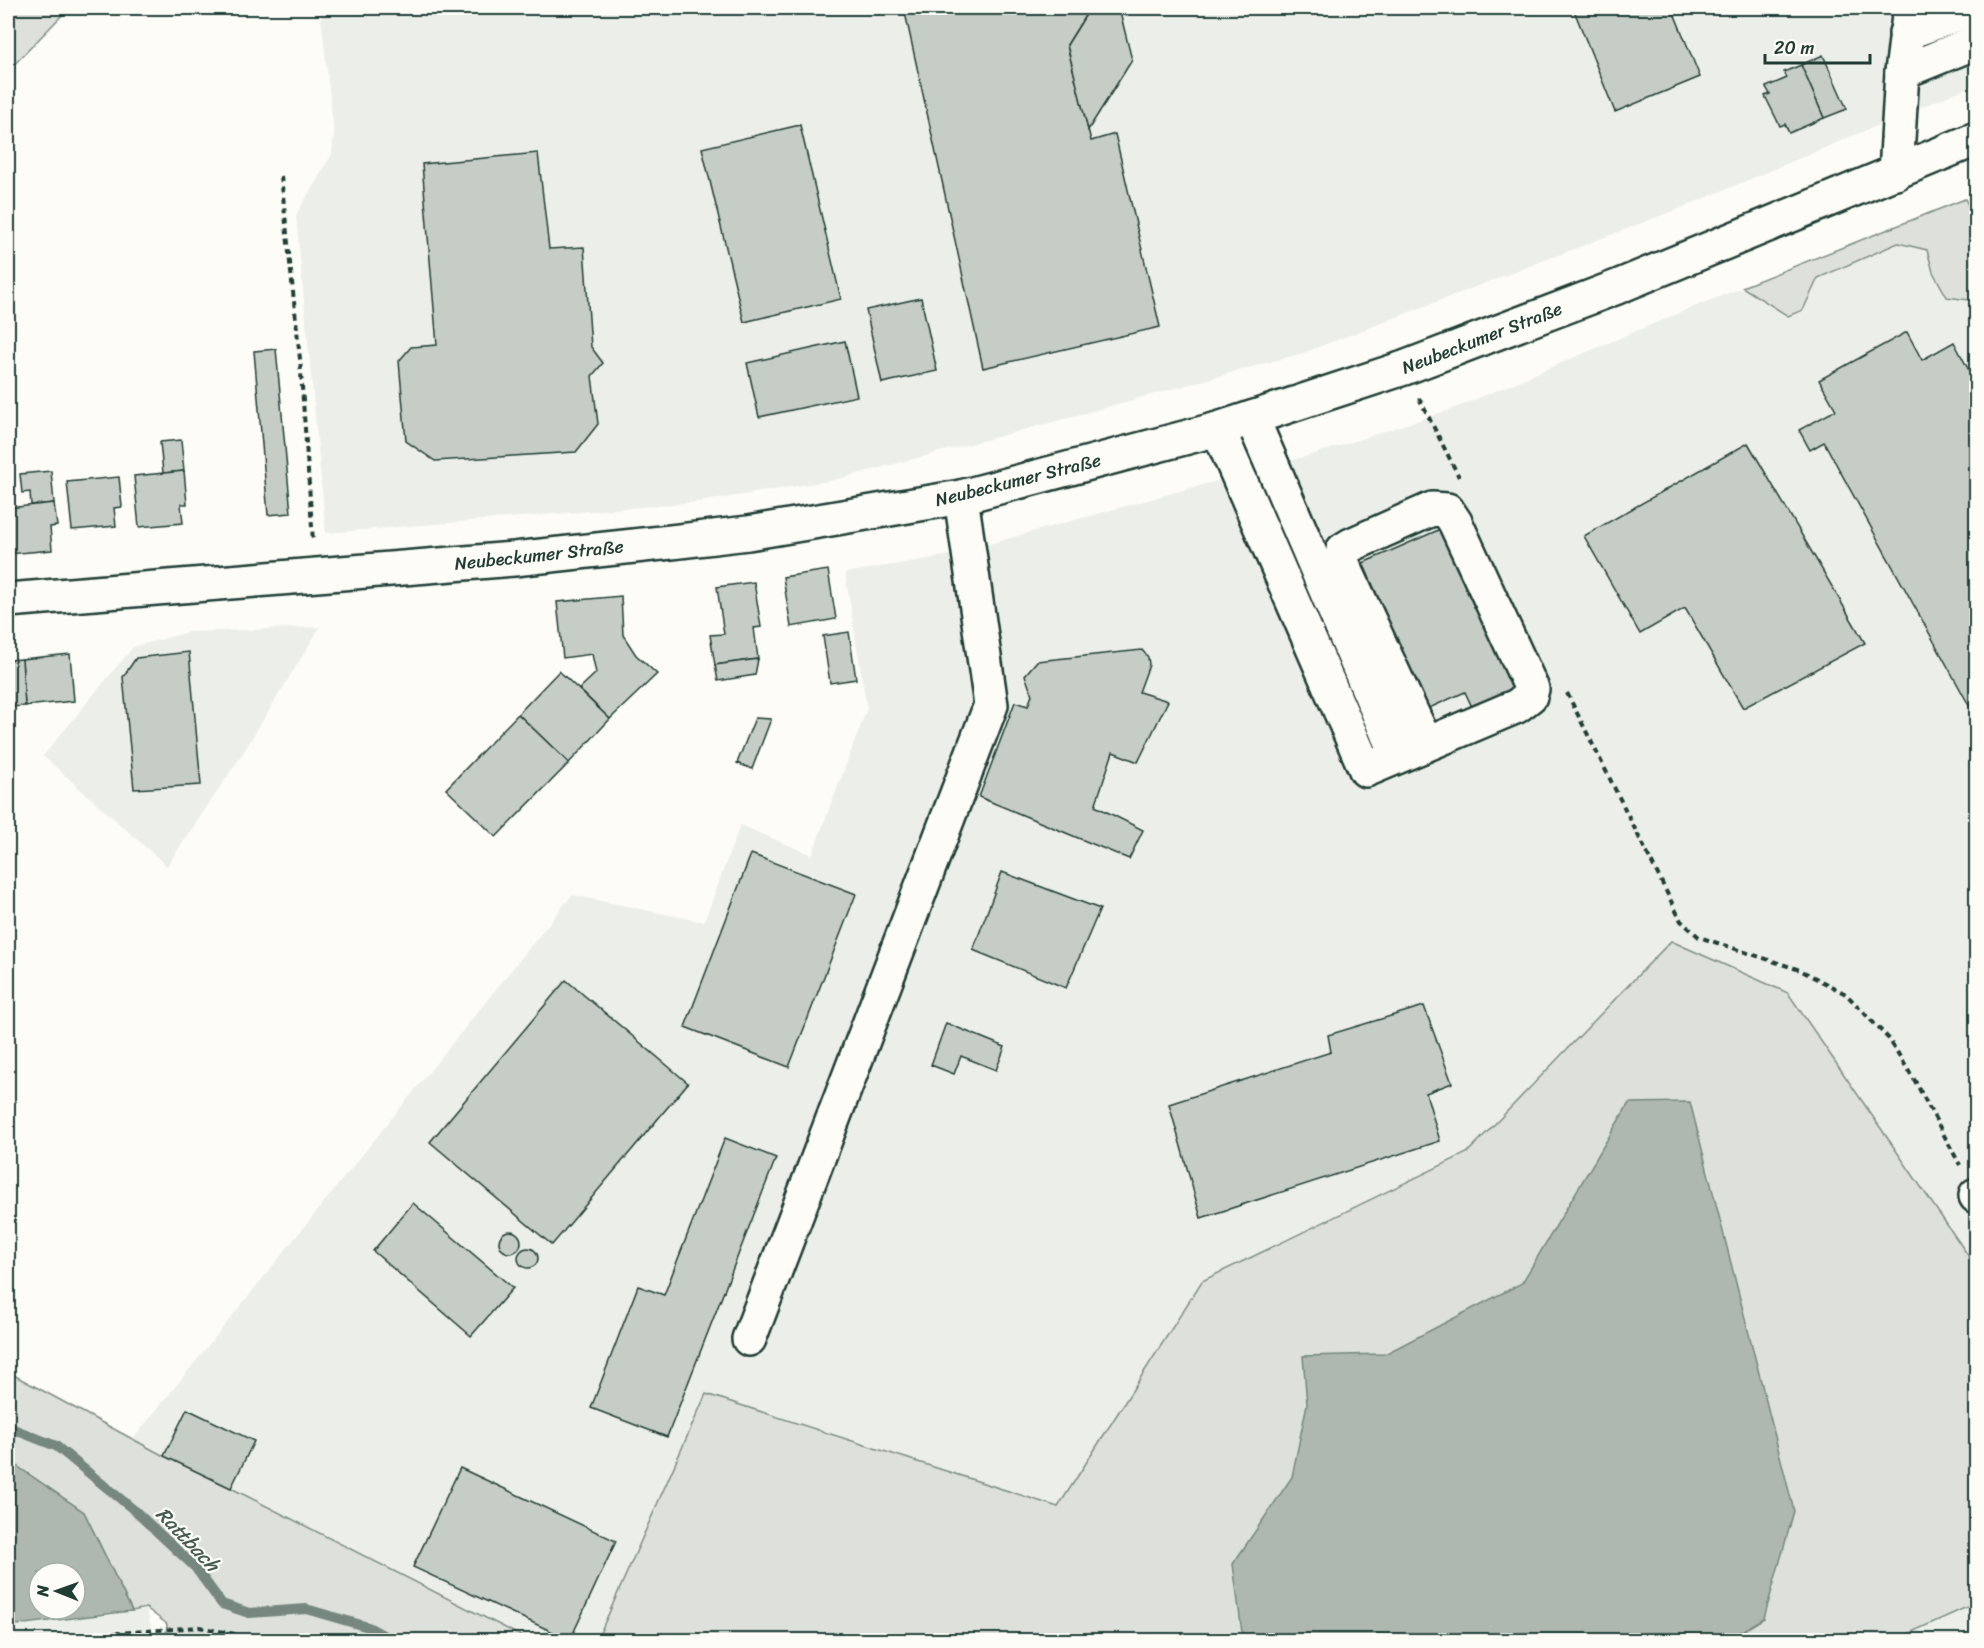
<svg xmlns="http://www.w3.org/2000/svg" width="1984" height="1648" font-family="Sriracha,sans-serif">
<style>
.built{fill:#eceee9}
.green{fill:#dde0db;stroke:#7e8e88;stroke-width:1.5}
.water{fill:#aeb8b1;stroke:#75877f;stroke-width:1.5;fill-rule:evenodd}
.lines{fill:none;stroke-linecap:round;stroke-linejoin:round}
.stream{stroke:#75877f;stroke-width:10}
.building{fill:#c6cdc7;stroke:#1f3d34;stroke-width:1.5}
.minor-casing{stroke:#1f3d34;stroke-width:38}
.major-casing{stroke:#1f3d34;stroke-width:38}
.path{stroke:#1f3d34;stroke-width:4;stroke-dasharray:6 4.5;stroke-linecap:butt}
.minor{stroke:#fdfcf7;stroke-width:33}
.major{stroke:#fdfcf7;stroke-width:33}
.labels{text-anchor:middle;stroke-width:4.5;stroke-linejoin:round;paint-order:stroke}
.street-label{font-size:18px;fill:#1f3d34;stroke:#fdfcf7}
.water-label{font-size:20px;font-style:italic;fill:#435c53;stroke:#fdfcf7}
</style>
<rect width="100%" height="100%" fill="#fdfcf7"/>
<filter id="ink" filterUnits="userSpaceOnUse"><feTurbulence type="fractalNoise" baseFrequency=".0167" numOctaves="2"/><feDisplacementMap in="SourceGraphic" scale="12" xChannelSelector="R" yChannelSelector="G"/><feConvolveMatrix kernelMatrix="1 2 1 2 8 2 1 2 1" color-interpolation-filters="sRGB"/></filter>
<g filter="url(#ink)">
<g class="built">
<polygon points="320,8 1976,8 1976,84 1686,206 1303,353 1042,425 834,480 699,502 326,533 296,215 332,154 334,133"/>
<polygon points="1976,195 1976,1267 1788,993 1671,941 1467,1153 1202,1281 1058,1507 706,1394 597,1640 529,1640 133,1439 572,895 704,922 740,825 812,855 867,709 845,573 945,556 1318,453 1453,409 1686,310"/>
<polygon points="320,627 241,756 167,866 43,756 133,647 188,632"/>
<polygon points="1976,1603 1976,1640 1894,1640"/>
<polygon points="146,1608 151,1627 153,1640 8,1640 8,1626"/>
</g>
<g class="green">
<polygon points="8,8 69,8 8,71"/>
<polygon points="1965,199 1976,221 1976,301 1947,297 1933,272 1927,250 1898,243 1818,278 1803,310 1788,316 1742,287"/>
<polygon points="1671,941 1788,993 1976,1267 1976,1603 1894,1640 597,1640 706,1394 1058,1507 1202,1281 1467,1153"/>
<polygon points="8,1372 164,1456 231,1488 529,1640 165,1640 167,1624 146,1608 132,1611 84,1512 8,1460"/>
</g>
<g class="water">
<polygon points="1690,1102 1794,1511 1764,1618 1728,1640 1243,1640 1233,1564 1292,1477 1307,1404 1303,1356 1385,1354 1522,1283 1629,1103"/>
<path d="M8 1460 84 1512 132 1611 8 1626ZM39 1573H75V1609H39Z"/>
</g>
<g class="lines">
<polyline class="stream" points="8,1427 56,1446 134,1510 195,1567 222,1604 249,1613 306,1609 368,1627 392,1640"/>
</g>
<g class="building">
<polygon points="904,8 1090,8 1067,45 1091,141 1115,134 1160,327 983,368"/>
<polygon points="1090,8 1119,8 1132,60 1088,130 1067,45"/>
<polygon points="1573,8 1672,8 1700,77 1615,112"/>
<polygon points="1823,55 1847,109 1824,118 1801,65"/>
<polygon points="1801,65 1824,118 1789,133 1785,124 1780,126 1765,96 1770,94 1766,87 1787,78 1784,72"/>
<polygon points="800,125 841,299 744,322 702,148"/>
<polygon points="538,153 549,249 584,247 591,347 603,363 592,376 598,424 576,452 435,461 406,441 399,361 411,347 437,345 422,164"/>
<polygon points="921,298 937,371 882,383 866,310"/>
<polygon points="1907,332 1922,360 1954,342 1976,384 1976,718 1824,442 1810,450 1799,430 1836,410 1819,380"/>
<polygon points="845,341 857,396 759,417 747,363"/>
<polygon points="276,349 291,513 268,515 254,351"/>
<polygon points="181,440 184,471 163,473 160,442"/>
<polygon points="1748,443 1865,643 1743,708 1685,608 1640,634 1584,536"/>
<polygon points="51,471 54,503 31,505 30,492 22,493 20,474"/>
<polygon points="184,471 187,504 181,504 183,523 139,527 134,476"/>
<polygon points="119,477 122,507 114,508 116,526 72,530 67,482"/>
<polygon points="54,503 57,526 50,527 52,550 8,554 8,508"/>
<polygon points="1443,528 1514,688 1472,707 1465,692 1427,709 1363,563"/>
<polygon points="828,570 836,619 791,627 783,577"/>
<polygon points="754,582 761,627 754,628 758,659 715,665 710,635 724,634 717,587"/>
<polygon points="621,596 623,635 636,655 657,674 610,719 579,689 596,673 592,654 563,658 557,602"/>
<polygon points="849,632 856,679 830,683 823,636"/>
<polygon points="1142,650 1148,657 1149,665 1139,692 1168,701 1138,762 1113,752 1095,806 1143,830 1129,859 979,797 1015,702 1028,706 1032,695 1025,675 1037,661"/>
<polygon points="189,652 201,785 134,789 123,677 136,658"/>
<polygon points="70,654 74,701 25,706 22,659"/>
<polygon points="22,659 25,706 8,707 8,660"/>
<polygon points="758,659 755,675 718,681 715,665"/>
<polygon points="559,671 610,719 569,763 518,714"/>
<polygon points="518,714 569,763 496,837 446,789"/>
<polygon points="755,718 771,719 752,769 737,763"/>
<polygon points="751,854 856,894 789,1067 685,1027"/>
<polygon points="1002,872 1100,909 1066,988 973,950"/>
<polygon points="566,980 688,1083 552,1245 430,1142"/>
<polygon points="1424,1006 1452,1083 1426,1093 1440,1141 1201,1218 1169,1104 1331,1052 1328,1035"/>
<polygon points="946,1023 1005,1047 996,1070 961,1056 954,1074 931,1065"/>
<polygon points="725,1138 776,1158 667,1437 591,1408 638,1286 664,1295"/>
<polygon points="413,1203 513,1288 471,1336 373,1251"/>
<circle cx="510" cy="1242" r="11"/>
<circle cx="528" cy="1258" r="10"/>
<polygon points="187,1409 254,1441 231,1488 164,1456"/>
<polygon points="460,1468 616,1541 570,1640 413,1567"/>
</g>
<g class="lines">
<g class="minor-casing">
<g id="minor">
<polyline points="1906,33 1976,8"/>
<polyline points="1902,72 1976,42"/>
<polyline points="1896,173 1902,72 1910,8"/>
<polyline points="1252,418 1397,756"/>
<polyline points="1218,429 1366,770 1517,706 1530,696 1532,689 1455,522 1447,510 1432,509 1351,545 1343,550 1342,562 1426,744"/>
<polyline points="1976,1195 1976,1196"/>
<polyline points="749,1339 991,705 961,497"/>
</g>
</g>
<g class="major-casing">
<polyline id="major" points="8,600 514,559 671,542 748,533 961,497 1218,429 1404,368 1617,287 1976,139"/>
</g>
<g class="path">
<polyline points="281,176 300,359 313,541"/>
<polyline points="1419,398 1459,477"/>
<polyline points="1567,693 1681,921 1699,937 1800,970 1846,994 1889,1039 1915,1081 1960,1165"/>
<polyline points="119,1633 120,1640"/>
<polyline points="52,1640 119,1633 199,1627 264,1640"/>
</g>
<use href="#minor" class="minor"/>
<use href="#major" class="major"/>
</g>
</g>
<g class="labels">
<g class="street-label">
<text transform="translate(1482 338) rotate(-21)" y="6">Neubeckumer Straße</text>
<text transform="translate(1018 480) rotate(-14)" y="6">Neubeckumer Straße</text>
<text transform="translate(539 555) rotate(-6)" y="6">Neubeckumer Straße</text>
</g>
<g class="water-label">
<text transform="translate(188 1539) rotate(46)" y="7">Rattbach</text>
</g>
</g>
<rect width="1984" height="1648" fill="none" stroke="#fdfcf7" stroke-width="30"/>
<rect x="15" y="15" width="1954" height="1618" fill="none" stroke="#1f3d34" stroke-width="2" filter="url(#ink)"/>
<g transform="translate(57 1591) rotate(271)"><circle r="28" fill="#fdfcf7" stroke="#a4b0a9" stroke-width="1.5"/>
<path d="M0-4.5L10 22L0 15L-10 22Z" fill="#1f3d34"/>
<text y="-9" font-size="16" font-weight="bold" text-anchor="middle" fill="#1f3d34">N</text>
</g>
<path d="M1765 54v9h105v-9" fill="none" stroke="#1f3d34" stroke-width="3"/>
<text x="1774" y="54" font-size="18" fill="#1f3d34" stroke="#fdfcf7" stroke-width="4.5" paint-order="stroke">20 m</text>
</svg>
